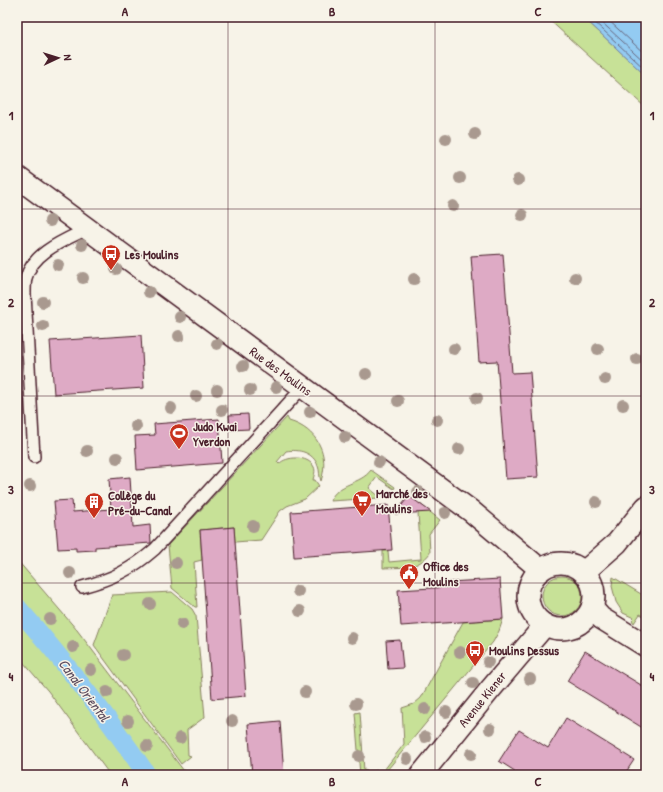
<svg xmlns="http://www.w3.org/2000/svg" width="663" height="792" font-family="'Patrick Hand',sans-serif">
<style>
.green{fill:#c7e197;stroke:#888061}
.water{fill:#93cbf2;stroke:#7686a2}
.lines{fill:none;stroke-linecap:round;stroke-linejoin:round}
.shore{stroke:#67647b;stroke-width:1}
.canal{stroke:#93cbf2;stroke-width:19}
.building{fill:#deaac5;stroke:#4a1f2b}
.lane-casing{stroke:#4a1f2b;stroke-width:14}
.street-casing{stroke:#4a1f2b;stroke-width:24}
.lane{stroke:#f7f3e8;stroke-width:11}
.street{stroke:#f7f3e8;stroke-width:21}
.tree{fill:#a9998f}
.grid{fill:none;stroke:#4a1f2b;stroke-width:1;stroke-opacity:0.55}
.labels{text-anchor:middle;stroke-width:3;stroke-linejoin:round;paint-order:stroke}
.poi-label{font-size:13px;font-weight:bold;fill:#4a1f2b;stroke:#f7f3e8;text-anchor:start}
.street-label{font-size:13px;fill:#4a1f2b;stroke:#f7f3e8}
.water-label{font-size:14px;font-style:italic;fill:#5c4a5d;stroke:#f7f3e8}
.neatline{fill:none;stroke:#4a1f2b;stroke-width:1.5}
.grid-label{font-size:13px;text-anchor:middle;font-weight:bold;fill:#4a1f2b}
</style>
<rect width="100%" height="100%" fill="#f7f3e8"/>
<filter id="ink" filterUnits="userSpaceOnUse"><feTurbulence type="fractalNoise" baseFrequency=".025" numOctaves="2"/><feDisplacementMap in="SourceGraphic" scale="8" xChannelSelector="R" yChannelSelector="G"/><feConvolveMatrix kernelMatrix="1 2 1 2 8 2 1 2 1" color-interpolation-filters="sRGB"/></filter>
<g filter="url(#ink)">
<g class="green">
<polygon points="546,17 583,17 646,76 646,108"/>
<path d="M287 417 289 421C317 429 330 454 321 481 319 476 320 471 318 466 313 452 299 449 286 451L277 462 279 464C286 456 308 455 314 467 316 471 314 475 313 480H315L319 486 305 499 287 506 280 511 261 540 235 542 234 527 200 530 202 560 194 562 197 607H195L172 588 168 545Z"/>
<path d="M371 470 395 487 394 489 377 477 369 488 380 497 379 498 330 501C338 482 360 485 371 470Z"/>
<path d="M419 503 440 520 429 534 430 553C417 570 403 567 383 568V551H388L389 562 421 559 418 513 420 512Z"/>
<polygon points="17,560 77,630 187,775 110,775 48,691 17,655"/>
<circle cx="562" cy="596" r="20"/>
<polygon points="613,577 646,597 646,617 640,614 634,623 632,620 634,618 623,613 616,602 612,586"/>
<polygon points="172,592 192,609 196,616 205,717 187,730 188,755 191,756 181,764 94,645 112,595"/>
<polygon points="503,619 499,631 493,642 383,775 360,775 355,713 360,712 364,771 384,770 404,744 402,708 414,704 421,698 463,622"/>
</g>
<polygon class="water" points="583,17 646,17 646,76"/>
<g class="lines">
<g class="shore">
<polyline points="589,17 646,70"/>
<polyline points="596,17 646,63"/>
<polyline points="605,17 646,55"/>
</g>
<path class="canal" d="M17 607C64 661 107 716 147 775"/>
</g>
<g class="building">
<polygon points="503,254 512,373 530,372 538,477 506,479 497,361 479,362 471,256"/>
<polygon points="141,335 144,388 54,394 50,341"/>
<polygon points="248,414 249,429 230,430 229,415"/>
<polygon points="219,419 222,463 137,470 135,436 155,435 154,424"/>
<polygon points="130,477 133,527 150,525 151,543 95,547 95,550 76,551 76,548 58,549 54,501 72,500 73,512 111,509 109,479"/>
<polygon points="409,496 431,512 395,514"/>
<polygon points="388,505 392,550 294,557 291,512"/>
<polygon points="234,527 246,696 212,699 200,530"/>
<polygon points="500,579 503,619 401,626 398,590 450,587 449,582"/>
<polygon points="400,640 403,668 388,669 386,641"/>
<polygon points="585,651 646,688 646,730 567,681"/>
<polygon points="566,718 634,760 624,775 521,775 499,761 519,730 548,748"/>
<polygon points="280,721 284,775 252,775 248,724"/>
</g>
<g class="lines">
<g class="lane-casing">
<g id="lane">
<path d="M34 457 25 294C25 289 25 283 26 278 33 252 65 240 87 229"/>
<path d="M82 587C112 579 131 570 155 549L303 387"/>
</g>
</g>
<g class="street-casing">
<g id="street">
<polyline points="17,177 471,511 541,570"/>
<circle cx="561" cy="596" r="33"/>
<polyline points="584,572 617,543 646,507"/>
<polyline points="592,608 601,618 646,646"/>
<polyline points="421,775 489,691 545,625"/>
</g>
</g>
<use href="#lane" class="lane"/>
<use href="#street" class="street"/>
</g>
<g class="tree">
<circle cx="475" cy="134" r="6"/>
<circle cx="446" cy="139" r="6"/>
<circle cx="460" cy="178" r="6"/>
<circle cx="518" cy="180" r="6"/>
<circle cx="453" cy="206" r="6"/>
<circle cx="522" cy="215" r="6"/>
<circle cx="50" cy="221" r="6"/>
<circle cx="82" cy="245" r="6"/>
<circle cx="58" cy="265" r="6"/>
<circle cx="116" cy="269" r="6"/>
<circle cx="83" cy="278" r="6"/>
<circle cx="575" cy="278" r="6"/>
<circle cx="414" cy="279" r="6"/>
<circle cx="149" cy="292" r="6"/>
<circle cx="43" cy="302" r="6"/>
<circle cx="180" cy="317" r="6"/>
<circle cx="43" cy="326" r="6"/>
<circle cx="179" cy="336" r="6"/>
<circle cx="217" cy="344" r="6"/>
<circle cx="454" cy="349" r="6"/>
<circle cx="598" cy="349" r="6"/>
<circle cx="637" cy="359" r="6"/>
<circle cx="243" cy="366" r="6"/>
<circle cx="366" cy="374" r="6"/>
<circle cx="605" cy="379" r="6"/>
<circle cx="276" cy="387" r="6"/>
<circle cx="217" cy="390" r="6"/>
<circle cx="250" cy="390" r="6"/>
<circle cx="196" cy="396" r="6"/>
<circle cx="477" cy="398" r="6"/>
<circle cx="398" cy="401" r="6"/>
<circle cx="623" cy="405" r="6"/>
<circle cx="171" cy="408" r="6"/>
<circle cx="222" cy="410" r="6"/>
<circle cx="310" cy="412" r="6"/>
<circle cx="437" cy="420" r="6"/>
<circle cx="136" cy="426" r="6"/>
<circle cx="345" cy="437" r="6"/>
<circle cx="459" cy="449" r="6"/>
<circle cx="87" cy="451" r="6"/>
<circle cx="117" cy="458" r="6"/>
<circle cx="379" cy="462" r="6"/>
<circle cx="30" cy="486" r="6"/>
<circle cx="418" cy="492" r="6"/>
<circle cx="596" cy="502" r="6"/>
<circle cx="445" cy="513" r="6"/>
<circle cx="253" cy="526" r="6"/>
<circle cx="176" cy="563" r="6"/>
<circle cx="70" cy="573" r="6"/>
<circle cx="298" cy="591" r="6"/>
<circle cx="150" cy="604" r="6"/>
<circle cx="300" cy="611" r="6"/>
<circle cx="50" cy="619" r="6"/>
<circle cx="182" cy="624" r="6"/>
<circle cx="352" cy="638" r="6"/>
<circle cx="73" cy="647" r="6"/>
<circle cx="460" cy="652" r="6"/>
<circle cx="123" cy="655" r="6"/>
<circle cx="488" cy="662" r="6"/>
<circle cx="91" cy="670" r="6"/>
<circle cx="530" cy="679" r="6"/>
<circle cx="473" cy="683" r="6"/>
<circle cx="107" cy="692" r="6"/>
<circle cx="305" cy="692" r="6"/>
<circle cx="356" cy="704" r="6"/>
<circle cx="425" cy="709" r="6"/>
<circle cx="446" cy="712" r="6"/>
<circle cx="128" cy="721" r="6"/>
<circle cx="232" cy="721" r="6"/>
<circle cx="490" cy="729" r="6"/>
<circle cx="425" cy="737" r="6"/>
<circle cx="180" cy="738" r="6"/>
<circle cx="147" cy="746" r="6"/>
<circle cx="471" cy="754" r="6"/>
<circle cx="359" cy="756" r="6"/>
<circle cx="407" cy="759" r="6"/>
</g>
</g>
<path class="grid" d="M228 17V775M435 17V775M17 209H646M17 396H646M17 583H646"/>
<defs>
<g id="bus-pin" transform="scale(1)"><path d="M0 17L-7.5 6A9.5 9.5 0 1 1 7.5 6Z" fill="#c8321e" stroke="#f7f3e8"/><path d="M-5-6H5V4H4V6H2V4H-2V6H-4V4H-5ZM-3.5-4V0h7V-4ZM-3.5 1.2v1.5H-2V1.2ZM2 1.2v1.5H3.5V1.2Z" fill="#fff"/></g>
<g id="stadium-pin" transform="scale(1)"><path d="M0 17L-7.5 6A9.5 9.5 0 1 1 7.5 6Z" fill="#c8321e" stroke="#f7f3e8"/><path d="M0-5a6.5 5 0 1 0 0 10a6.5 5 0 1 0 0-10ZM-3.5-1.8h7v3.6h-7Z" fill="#fff"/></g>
<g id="supermarket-pin" transform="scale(1)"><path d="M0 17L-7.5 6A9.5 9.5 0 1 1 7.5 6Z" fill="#c8321e" stroke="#f7f3e8"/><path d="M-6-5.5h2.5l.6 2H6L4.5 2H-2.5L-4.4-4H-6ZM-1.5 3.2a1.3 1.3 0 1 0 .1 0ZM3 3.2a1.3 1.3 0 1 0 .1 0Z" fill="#fff"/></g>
<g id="building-pin" transform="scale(1)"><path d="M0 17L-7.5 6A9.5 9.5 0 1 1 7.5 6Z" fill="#c8321e" stroke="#f7f3e8"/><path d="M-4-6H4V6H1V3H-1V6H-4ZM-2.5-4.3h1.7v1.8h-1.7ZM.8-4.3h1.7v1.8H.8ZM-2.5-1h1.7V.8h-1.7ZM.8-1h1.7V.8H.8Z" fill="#fff"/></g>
<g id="civic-pin" transform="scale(1)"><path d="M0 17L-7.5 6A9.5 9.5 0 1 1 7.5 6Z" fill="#c8321e" stroke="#f7f3e8"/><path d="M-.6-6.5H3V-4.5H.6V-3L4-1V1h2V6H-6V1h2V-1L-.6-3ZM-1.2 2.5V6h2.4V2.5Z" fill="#fff"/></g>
</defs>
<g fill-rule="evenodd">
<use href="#bus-pin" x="111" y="254"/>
<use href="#stadium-pin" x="179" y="433"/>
<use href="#supermarket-pin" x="362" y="500"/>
<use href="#building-pin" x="94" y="502"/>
<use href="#civic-pin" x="409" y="573"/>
<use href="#bus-pin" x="475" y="650"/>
</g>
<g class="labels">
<g class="poi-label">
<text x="125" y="259">Les Moulins</text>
<text x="193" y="431">Judo Kwai<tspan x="193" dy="15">Yverdon</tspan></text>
<text x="376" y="498">Marché des<tspan x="376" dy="15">Moulins</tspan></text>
<text x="108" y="500">Collège du<tspan x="108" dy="15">Pré-du-Canal</tspan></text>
<text x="423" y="571">Office des<tspan x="423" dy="15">Moulins</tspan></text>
<text x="489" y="655">Moulins Dessus</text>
</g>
<g class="street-label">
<text transform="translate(281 371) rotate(36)" y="5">Rue des Moulins</text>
<text transform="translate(482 699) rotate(-51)" y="5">Avenue Kiener</text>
</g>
<g class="water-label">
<text transform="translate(84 690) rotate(53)" y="5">Canal Oriental</text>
</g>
</g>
<rect width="663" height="792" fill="none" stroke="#f7f3e8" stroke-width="44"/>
<g transform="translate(58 58) rotate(86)" stroke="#f7f3e8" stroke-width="3" paint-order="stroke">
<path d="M0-3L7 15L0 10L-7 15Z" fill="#4a1f2b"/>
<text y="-6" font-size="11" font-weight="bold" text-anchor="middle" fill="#4a1f2b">N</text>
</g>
<rect x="22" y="22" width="619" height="748" class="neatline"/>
<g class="grid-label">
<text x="125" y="16">A</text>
<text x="332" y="16">B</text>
<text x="538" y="16">C</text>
<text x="11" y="120">1</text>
<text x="652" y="120">1</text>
<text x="11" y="307">2</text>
<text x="652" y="307">2</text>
<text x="11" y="494">3</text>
<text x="652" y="494">3</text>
<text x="11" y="681">4</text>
<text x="652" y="681">4</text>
<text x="125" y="786">A</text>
<text x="332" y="786">B</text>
<text x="538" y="786">C</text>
</g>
</svg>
